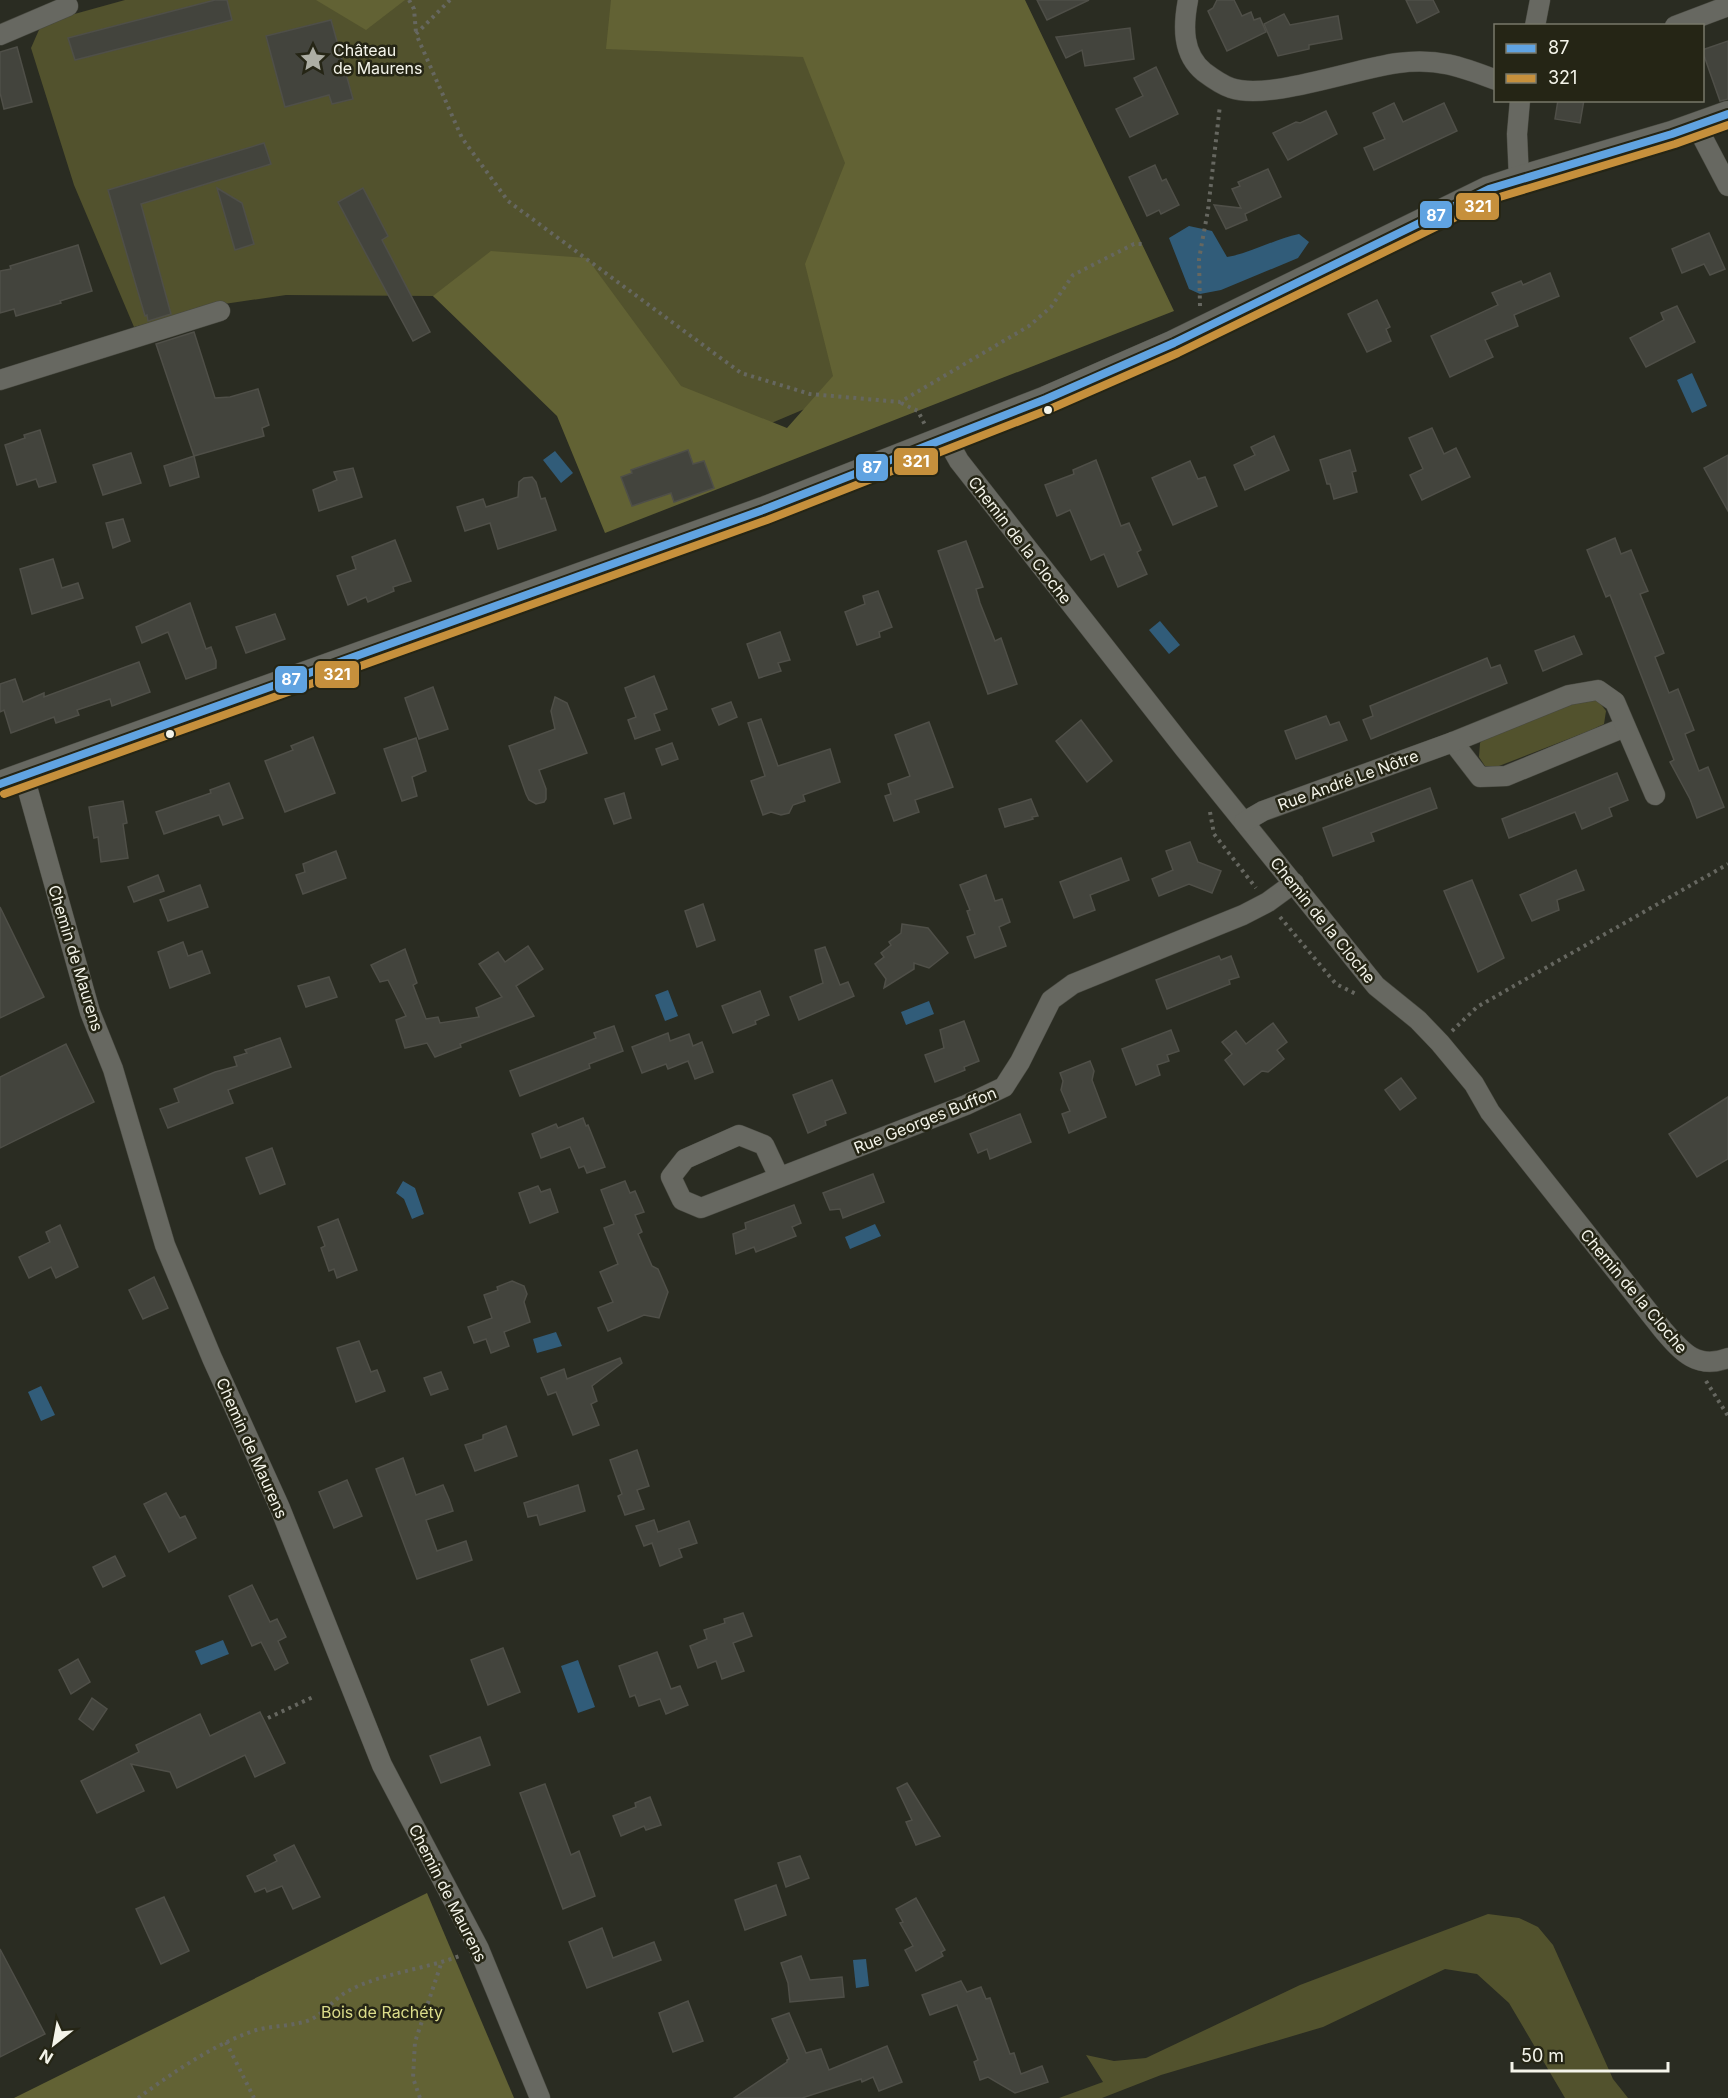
<svg xmlns="http://www.w3.org/2000/svg" width="1728" height="2098" font-family="Inter,sans-serif">
<style>
.green{fill:#52522d}
.forest{fill:#626234}
.water{fill:#315c79}
.building{fill:#43443d;stroke:#4f4f48;stroke-width:1.5}
.lines{fill:none;stroke-linecap:round;stroke-linejoin:round}
.minor-casing{stroke:#484940;stroke-width:21}
.tertiary-casing{stroke:#484940;stroke-width:27}
.path{stroke:#666760;stroke-width:4;stroke-dasharray:3 4.5;stroke-linecap:butt}
.minor{stroke:#676861;stroke-width:20}
.tertiary{stroke:#676861;stroke-width:26}
.bus-1-casing{stroke:#252515;stroke-width:12}
.bus-2-casing{stroke:#252515;stroke-width:12}
.bus-1{stroke:#60a3e1;stroke-width:8}
.bus-2{stroke:#c6903c;stroke-width:8}
.bus-dot{fill:#f4f4ea;stroke:#252515;stroke-width:2}
.labels{text-anchor:middle;stroke-width:5;stroke-linejoin:round;paint-order:stroke}
.poi-label{font-size:16px;fill:#f4f4ea;stroke:#252515;text-anchor:start}
.street-label{font-size:16px;fill:#f4f4ea;stroke:#252515}
.park-label{font-size:16px;fill:#dcdd8b;stroke:#252515}
.line-badge{stroke:#252515;stroke-width:2}
.badge-label{font-size:16px;text-anchor:middle;font-weight:bold;fill:#fff}
</style>
<rect width="100%" height="100%" fill="#2a2c22"/>
<g class="green">
<polygon points="125,0 915,0 1027,315 646,476 433,296 286,295 224,304 134,327 74,185 31,48 42,23"/>
<polygon points="1590,696 1597,699 1606,711 1604,724 1589,731 1499,766 1485,766 1479,757 1480,743 1485,735"/>
<polygon points="1488,1914 1519,1918 1538,1927 1553,1945 1613,2079 1628,2098 1565,2098 1509,2003 1477,1974 1445,1969 1323,2027 1161,2075 1102,2098 1059,2098 1103,2082 1086,2055 1114,2061 1146,2058 1300,1985"/>
</g>
<g class="forest">
<polygon points="316,0 405,0 366,30"/>
<polygon points="611,0 1025,0 1174,311 605,533 557,416 433,296 491,251 587,258 681,386 787,428 833,376 805,264 845,163 803,57 606,49"/>
<polygon points="427,1893 514,2098 14,2098"/>
</g>
<g class="water">
<path d="M1189 226 1212 231 1227 257C1252 253 1274 239 1299 234L1309 242 1298 258 1221 290 1200 294 1189 289 1169 238Z"/>
<polygon points="1692,373 1707,406 1692,413 1677,380"/>
<polygon points="555,451 573,473 561,483 543,460"/>
<polygon points="1160,621 1180,645 1169,654 1149,630"/>
<polygon points="668,990 678,1016 665,1021 655,995"/>
<polygon points="929,1001 934,1014 906,1025 901,1012"/>
<polygon points="403,1181 415,1188 424,1214 412,1219 404,1199 396,1193"/>
<polygon points="875,1224 881,1236 850,1249 845,1237"/>
<polygon points="556,1332 562,1346 537,1353 533,1339"/>
<polygon points="41,1386 55,1415 41,1421 28,1392"/>
<polygon points="223,1640 229,1654 201,1665 195,1651"/>
<polygon points="578,1660 595,1707 578,1713 561,1666"/>
<polygon points="866,1959 869,1986 856,1988 853,1960"/>
</g>
<g class="building">
<polygon points="215,0 227,0 232,20 75,60 68,38"/>
<polygon points="1037,0 1089,0 1047,20"/>
<polygon points="1217,0 1234,0 1242,16 1251,12 1254,20 1260,18 1266,32 1227,51 1208,11 1213,8"/>
<polygon points="1406,0 1433,0 1439,12 1417,23"/>
<polygon points="1284,14 1290,25 1338,16 1342,39 1309,45 1309,49 1278,56 1264,24"/>
<polygon points="331,20 353,99 332,104 329,95 285,107 266,36"/>
<polygon points="1130,28 1134,59 1085,66 1082,50 1066,58 1056,37"/>
<polygon points="1728,41 1728,99 1720,101 1702,50"/>
<polygon points="17,47 32,102 4,109 0,93 0,52"/>
<polygon points="1156,67 1178,114 1130,137 1116,109 1143,96 1134,78"/>
<polygon points="1558,100 1584,100 1580,123 1555,119"/>
<polygon points="1394,103 1403,122 1444,103 1457,131 1374,170 1364,148 1385,139 1373,113"/>
<polygon points="1326,111 1337,134 1288,160 1273,133 1296,122 1300,123"/>
<polygon points="264,143 271,164 141,204 171,314 148,321 147,315 145,316 108,190"/>
<polygon points="1155,165 1162,181 1166,179 1179,205 1161,214 1159,210 1147,216 1129,177"/>
<polygon points="1268,169 1281,197 1245,214 1247,220 1226,229 1214,205 1241,208 1232,189 1240,186 1238,182"/>
<polygon points="217,188 242,203 254,244 235,250"/>
<polygon points="363,188 388,236 382,240 430,332 413,341 338,202"/>
<polygon points="1709,233 1725,269 1710,275 1704,264 1682,273 1672,249"/>
<polygon points="78,245 92,291 60,301 61,303 16,316 14,309 0,313 0,271 11,269 10,266"/>
<polygon points="1550,273 1559,296 1514,315 1518,326 1485,340 1493,357 1450,377 1431,336 1498,305 1492,293 1521,281 1523,285"/>
<polygon points="1377,300 1390,327 1386,329 1391,341 1367,352 1348,314"/>
<polygon points="1677,306 1695,342 1646,367 1630,338 1664,320 1661,313"/>
<polygon points="194,332 215,398 230,397 258,389 269,425 262,428 264,436 194,456 156,344"/>
<polygon points="1432,428 1444,454 1456,448 1470,477 1422,500 1410,475 1423,469 1409,438"/>
<polygon points="40,430 56,482 39,487 36,479 17,485 5,445 25,438 24,435"/>
<polygon points="1274,436 1289,470 1245,490 1234,465 1255,455 1251,447"/>
<polygon points="688,450 693,464 704,461 714,488 674,502 671,493 632,506 621,477 632,473 631,470"/>
<polygon points="1350,450 1356,471 1352,472 1357,492 1334,499 1330,484 1327,484 1320,460"/>
<polygon points="131,453 141,483 103,495 93,465"/>
<polygon points="1728,455 1728,511 1704,468"/>
<polygon points="194,456 199,477 170,486 164,466"/>
<polygon points="1096,460 1121,526 1129,523 1141,550 1137,552 1147,574 1118,587 1104,554 1091,560 1070,510 1057,516 1045,485 1074,474 1073,470"/>
<polygon points="1190,461 1198,479 1205,477 1217,506 1173,525 1152,478"/>
<polygon points="353,468 362,497 319,511 313,490 337,480 334,472"/>
<polygon points="532,477 536,482 541,499 545,498 556,530 498,549 490,523 465,531 457,507 483,499 486,507 518,497 519,482 524,478"/>
<polygon points="123,519 130,541 113,548 106,523"/>
<polygon points="1615,538 1621,554 1631,550 1644,582 1648,591 1640,594 1664,653 1655,657 1669,693 1678,689 1694,730 1685,734 1699,771 1708,767 1724,807 1697,818 1690,799 1670,762 1674,760 1610,595 1606,597 1587,550"/>
<polygon points="395,540 411,581 393,587 394,591 368,602 366,597 348,605 337,576 356,569 352,557"/>
<polygon points="966,541 983,587 976,589 980,603 995,641 1001,638 1017,684 988,694 938,551"/>
<polygon points="53,559 62,588 78,583 83,598 32,614 20,569"/>
<polygon points="878,591 892,627 879,632 880,637 857,645 845,612 865,604 863,596"/>
<polygon points="190,603 206,649 211,647 216,661 216,668 186,679 168,632 142,643 136,627"/>
<polygon points="275,614 285,639 246,653 236,627"/>
<polygon points="780,632 790,660 778,663 781,671 759,678 747,644"/>
<polygon points="1574,636 1582,654 1543,671 1535,651"/>
<polygon points="1487,658 1491,668 1500,665 1507,683 1371,739 1363,720 1373,716 1370,706"/>
<polygon points="139,662 150,692 112,706 110,699 77,710 79,715 56,723 54,717 11,733 4,710 0,712 0,684 15,679 23,702 44,693 44,697"/>
<polygon points="654,676 667,709 654,714 660,730 635,739 628,720 636,717 625,688"/>
<polygon points="433,687 448,729 419,739 405,698"/>
<polygon points="555,697 567,703 587,753 539,770 546,789 546,799 544,802 536,804 529,800 526,794 509,746 555,729 551,711"/>
<polygon points="731,702 737,717 719,725 712,709"/>
<polygon points="1326,716 1330,725 1339,722 1347,740 1296,759 1285,731"/>
<polygon points="761,719 778,766 830,749 840,782 803,795 805,801 793,805 789,813 781,815 771,812 763,815 751,781 765,776 748,723"/>
<polygon points="1081,720 1112,761 1087,782 1056,741"/>
<polygon points="929,722 953,787 915,800 919,812 894,821 885,796 891,794 888,784 910,776 895,735"/>
<polygon points="313,737 335,793 285,812 265,761 293,750 291,746"/>
<polygon points="416,738 426,771 412,777 417,796 402,801 384,749"/>
<polygon points="672,743 678,759 662,765 656,749"/>
<polygon points="1617,773 1628,800 1609,808 1612,816 1582,829 1575,812 1509,838 1502,819"/>
<polygon points="229,783 243,818 223,825 219,815 164,834 156,812 211,793 210,790"/>
<polygon points="1430,788 1437,808 1371,833 1374,841 1333,856 1323,828"/>
<polygon points="624,793 631,818 614,824 605,799"/>
<polygon points="1031,799 1038,816 1032,817 1033,819 1005,827 999,809"/>
<polygon points="123,801 127,823 123,824 128,858 101,862 98,837 94,838 89,807"/>
<polygon points="1190,842 1198,862 1221,871 1212,893 1189,884 1159,896 1152,879 1173,870 1166,851"/>
<polygon points="336,851 346,878 303,894 296,875 305,872 303,864"/>
<polygon points="1121,858 1129,880 1090,895 1095,910 1074,918 1060,882"/>
<polygon points="1576,870 1584,890 1557,900 1559,910 1532,921 1520,895"/>
<polygon points="158,875 164,891 134,902 128,887"/>
<polygon points="986,875 995,901 1002,899 1010,922 999,927 1006,946 975,958 967,937 975,934 967,911 970,910 960,885"/>
<polygon points="1472,880 1504,958 1478,972 1444,891"/>
<polygon points="200,885 208,907 168,921 160,900"/>
<polygon points="703,904 715,940 697,947 685,911"/>
<polygon points="0,907 44,997 0,1018"/>
<polygon points="902,924 928,928 948,953 929,968 914,963 914,969 884,988 886,979 875,964 884,957 881,953 891,945 889,942 901,933"/>
<polygon points="183,942 188,956 202,951 210,973 170,988 158,952"/>
<polygon points="528,946 543,969 516,986 534,1016 460,1044 461,1047 435,1057 427,1043 405,1048 396,1020 406,1016 388,980 380,982 371,965 405,949 417,983 413,985 426,1019 438,1017 440,1023 479,1017 476,1008 502,997 479,964 498,952 505,962"/>
<polygon points="825,947 840,985 848,982 854,996 799,1020 790,997 823,983 815,950"/>
<polygon points="1219,956 1221,960 1231,956 1239,977 1229,980 1230,984 1167,1009 1156,980"/>
<polygon points="329,977 337,997 306,1007 298,986"/>
<polygon points="760,991 769,1015 755,1021 756,1024 733,1033 722,1006"/>
<polygon points="964,1021 979,1061 964,1067 965,1070 935,1082 925,1055 944,1048 940,1030"/>
<polygon points="1273,1023 1287,1042 1277,1050 1284,1059 1268,1072 1262,1071 1244,1085 1225,1060 1232,1054 1222,1042 1236,1031 1246,1044"/>
<polygon points="614,1026 623,1051 589,1064 590,1068 520,1096 510,1071 596,1038 594,1033"/>
<polygon points="1171,1030 1179,1051 1167,1055 1169,1061 1157,1065 1160,1075 1136,1085 1122,1049"/>
<polygon points="668,1033 670,1041 689,1034 693,1046 702,1042 713,1072 695,1079 688,1061 668,1069 666,1064 642,1073 632,1047"/>
<polygon points="280,1038 291,1067 228,1090 233,1103 168,1128 160,1109 179,1102 174,1089 215,1072 237,1066 234,1057 247,1053 245,1050"/>
<polygon points="66,1044 94,1102 0,1148 0,1077"/>
<polygon points="1090,1061 1094,1071 1092,1080 1106,1117 1069,1133 1062,1114 1070,1111 1061,1090 1063,1081 1060,1073"/>
<polygon points="1401,1078 1416,1098 1400,1110 1385,1090"/>
<polygon points="832,1080 846,1113 825,1121 826,1125 808,1133 793,1095"/>
<polygon points="1728,1097 1728,1159 1697,1177 1669,1134"/>
<polygon points="1020,1114 1031,1142 990,1159 987,1149 978,1153 970,1134"/>
<polygon points="583,1118 586,1126 588,1125 605,1167 587,1173 584,1166 579,1168 570,1147 541,1158 532,1134 556,1124 558,1128"/>
<polygon points="272,1148 285,1184 260,1194 246,1158"/>
<polygon points="873,1174 884,1202 843,1218 840,1209 830,1210 823,1193"/>
<polygon points="625,1181 630,1193 635,1191 644,1212 635,1215 642,1232 638,1234 652,1266 658,1269 668,1292 659,1318 644,1315 608,1331 598,1308 613,1302 600,1272 618,1264 604,1228 614,1224 601,1190"/>
<polygon points="538,1186 541,1192 550,1189 558,1212 530,1223 519,1193"/>
<polygon points="794,1205 801,1223 792,1227 796,1236 756,1252 754,1247 736,1254 733,1234 746,1229 745,1223"/>
<polygon points="338,1219 357,1270 337,1278 334,1269 329,1271 321,1248 325,1246 318,1227"/>
<polygon points="60,1225 78,1267 56,1278 51,1267 29,1278 19,1257 50,1242 46,1232"/>
<polygon points="154,1277 168,1308 143,1319 129,1290"/>
<polygon points="512,1281 524,1286 527,1294 524,1302 530,1322 504,1332 509,1346 491,1353 486,1339 474,1343 468,1327 492,1318 484,1295 498,1290 497,1287"/>
<polygon points="359,1341 371,1372 377,1370 385,1391 356,1402 337,1348"/>
<polygon points="620,1358 622,1363 592,1386 597,1401 591,1404 599,1425 573,1435 556,1392 548,1395 541,1378 564,1369 567,1379"/>
<polygon points="441,1372 448,1389 431,1395 424,1378"/>
<polygon points="506,1426 517,1456 475,1471 465,1445 483,1439 483,1435"/>
<polygon points="637,1450 649,1486 637,1490 644,1509 625,1515 618,1496 622,1494 610,1460"/>
<polygon points="403,1458 416,1495 443,1485 449,1499 453,1511 426,1520 437,1551 466,1541 472,1560 417,1579 376,1469"/>
<polygon points="347,1480 362,1516 334,1528 319,1492"/>
<polygon points="578,1485 585,1511 540,1525 537,1515 528,1517 524,1503"/>
<polygon points="166,1493 180,1518 185,1516 196,1538 169,1552 144,1504"/>
<polygon points="654,1520 658,1532 689,1521 697,1543 679,1549 682,1557 660,1566 652,1543 644,1546 636,1526"/>
<polygon points="115,1556 125,1576 103,1587 93,1567"/>
<polygon points="252,1585 270,1622 277,1619 286,1637 278,1641 288,1663 275,1670 261,1642 252,1646 229,1596"/>
<polygon points="743,1613 752,1636 733,1643 744,1671 722,1679 716,1661 698,1668 690,1646 707,1639 704,1630 725,1623 724,1619"/>
<polygon points="503,1648 520,1692 488,1705 471,1660"/>
<polygon points="657,1652 671,1689 680,1686 688,1705 666,1714 660,1699 639,1706 635,1695 630,1697 619,1666"/>
<polygon points="78,1659 90,1682 71,1694 59,1670"/>
<polygon points="92,1698 107,1709 93,1730 79,1719"/>
<polygon points="260,1712 285,1763 255,1777 245,1755 177,1788 170,1772 131,1764 144,1791 97,1813 81,1781 139,1752 136,1745 200,1714 210,1736"/>
<polygon points="480,1737 490,1765 441,1783 430,1756"/>
<polygon points="907,1783 940,1836 916,1845 906,1822 912,1820 897,1788"/>
<polygon points="545,1784 571,1855 579,1851 595,1896 563,1909 520,1793"/>
<polygon points="650,1797 661,1825 646,1830 644,1826 621,1836 613,1816 636,1807 635,1803"/>
<polygon points="294,1845 320,1897 293,1909 282,1886 267,1892 265,1888 255,1892 247,1876 277,1861 274,1855"/>
<polygon points="800,1856 809,1878 786,1887 778,1863"/>
<polygon points="776,1885 786,1915 745,1930 735,1900"/>
<polygon points="164,1897 189,1951 161,1964 136,1909"/>
<polygon points="916,1898 945,1950 941,1952 943,1956 916,1971 905,1950 913,1946 900,1923 903,1922 896,1909"/>
<polygon points="602,1928 613,1958 654,1942 661,1960 587,1988 569,1942"/>
<polygon points="0,1949 45,2034 0,2057"/>
<polygon points="801,1956 810,1980 842,1977 844,1997 790,2002 788,1983 781,1963"/>
<polygon points="961,1981 967,1992 981,1987 986,1999 990,1998 1010,2054 1014,2053 1021,2074 1042,2066 1048,2082 1015,2093 988,2077 980,2080 974,2062 978,2060 957,2005 930,2015 922,1995"/>
<polygon points="688,2001 703,2041 673,2052 659,2013"/>
<polygon points="789,2013 806,2053 821,2049 829,2070 887,2046 902,2082 879,2091 873,2077 862,2082 861,2079 802,2098 734,2098 787,2062 787,2060 789,2059 772,2019"/>
</g>
<g class="lines">
<g class="minor-casing">
<g id="minor">
<path d="M1188 0C1183 26 1182 54 1204 72 1212 78 1222 85 1231 88 1268 101 1357 68 1398 63 1437 58 1460 66 1496 80"/>
<polyline points="1535,26 1540,0"/>
<polyline points="1675,26 1728,6"/>
<polyline points="0,35 68,6"/>
<polyline points="1696,125 1728,186"/>
<polyline points="1519,179 1517,134 1520,100"/>
<polyline points="0,380 220,311"/>
<path d="M946 438 959 461 1184 748 1376 986 1418 1020 1440 1043 1474 1084 1490 1112 1663 1330C1682 1352 1697 1370 1728 1358"/>
<polyline points="1453,742 1480,777 1506,776 1625,727"/>
<polyline points="24,776 90,1012 113,1069 165,1245 212,1358 280,1508 382,1765 479,1949 540,2098"/>
<polyline points="1244,822 1263,811 1453,742 1569,695 1598,690 1615,702 1655,795"/>
<polyline points="779,1177 764,1145 739,1135 685,1159 671,1177 682,1200 701,1208 966,1105 1004,1087 1020,1062 1051,1000 1073,984 1243,915 1268,902 1294,883"/>
</g>
</g>
<g class="tertiary-casing">
<polyline id="tertiary" points="0,784 763,510 1046,399 1174,343 1489,189 1519,179 1672,134 1728,114"/>
</g>
<g class="path">
<polyline points="409,0 414,9 416,33"/>
<polyline points="450,0 416,34 462,138 508,201 741,373 810,394 900,402 1029,326 1051,307 1073,275 1134,244 1142,244"/>
<polyline points="1200,306 1199,259 1208,210 1220,105"/>
<polyline points="901,403 918,411 925,425"/>
<polyline points="1210,812 1214,834 1256,888"/>
<polyline points="1280,917 1336,984 1356,994"/>
<polyline points="1452,1031 1477,1007 1728,864"/>
<polyline points="1706,1381 1728,1416"/>
<polyline points="268,1718 313,1697"/>
<polyline points="226,2042 254,2098"/>
<path d="M138 2098C174 2072 211 2046 253 2031 272 2025 294 2027 312 2019 325 2012 335 1998 348 1991 381 1973 427 1969 462 1955"/>
<polyline points="420,2098 413,2078 415,2042 441,1964"/>
</g>
<use href="#minor" class="minor"/>
<use href="#tertiary" class="tertiary"/>
<g class="bus-1-casing">
<polyline id="bus-1" points="0,784 763,510 1046,399 1174,343 1489,189 1672,134 1728,114"/>
</g>
<g class="bus-2-casing">
<polyline id="bus-2" points="4,794 767,520 1050,409 1178,353 1493,199 1675,144 1728,125"/>
</g>
<use href="#bus-1" class="bus-1"/>
<use href="#bus-2" class="bus-2"/>
</g>
<defs>
<g id="sight-bare" transform="scale(2.07)"><path d="M0-6L1.8-2.2L6-1.7L2.9 1.2L3.7 5.4L0 3.3L-3.7 5.4L-2.9 1.2L-6-1.7L-1.8-2.2Z" fill="#adaea4" stroke="#252515" stroke-width="2.5" paint-order="stroke"/></g>
</defs>
<g fill-rule="evenodd">
<use href="#sight-bare" x="313" y="59"/>
</g>
<g class="bus-dot">
<circle cx="1048" cy="410" r="5"/>
<circle cx="170" cy="734" r="5"/>
</g>
<g class="labels">
<g class="poi-label">
<text x="333" y="56">Château<tspan x="333" dy="18">de Maurens</tspan></text>
</g>
<g class="street-label">
<text transform="translate(1020 540) rotate(52)" y="6">Chemin de la Cloche</text>
<text transform="translate(1348 780) rotate(-20)" y="6">Rue André Le Nôtre</text>
<text transform="translate(1323 920) rotate(51)" y="6">Chemin de la Cloche</text>
<text transform="translate(76 958) rotate(73)" y="6">Chemin de Maurens</text>
<text transform="translate(925 1120) rotate(-22)" y="6">Rue Georges Buffon</text>
<text transform="translate(1634 1291) rotate(50)" y="6">Chemin de la Cloche</text>
<text transform="translate(252 1448) rotate(66)" y="6">Chemin de Maurens</text>
<text transform="translate(448 1893) rotate(63)" y="6">Chemin de Maurens</text>
</g>
<g class="park-label">
<text x="382" y="2018">Bois de Rachéty</text>
</g>
</g>
<g class="line-badge">
<rect x="1455" y="192" width="45" height="29" rx="6" fill="#c6903c"/>
<rect x="1419" y="200" width="34" height="29" rx="6" fill="#60a3e1"/>
<rect x="893" y="447" width="46" height="29" rx="6" fill="#c6903c"/>
<rect x="855" y="453" width="34" height="29" rx="6" fill="#60a3e1"/>
<rect x="314" y="660" width="46" height="29" rx="6" fill="#c6903c"/>
<rect x="274" y="665" width="34" height="29" rx="6" fill="#60a3e1"/>
</g>
<g class="badge-label">
<text x="1478" y="212">321</text>
<text x="1436" y="221">87</text>
<text x="916" y="467">321</text>
<text x="872" y="473">87</text>
<text x="337" y="680">321</text>
<text x="291" y="685">87</text>
</g>
<rect x="1494" y="24" width="210" height="78" fill="#252515" stroke="#78786a" stroke-width="1.5"/>
<rect x="1506" y="44" width="30" height="9" fill="#60a3e1" stroke="#78786a" stroke-width="1.5"/>
<text x="1548" y="54" font-size="18" fill="#f4f4ea">87</text>
<rect x="1506" y="74" width="30" height="9" fill="#c6903c" stroke="#78786a" stroke-width="1.5"/>
<text x="1548" y="84" font-size="18" fill="#f4f4ea">321</text>
<g transform="translate(54 2044) rotate(211)" stroke="#252515" stroke-width="4.5" paint-order="stroke">
<path d="M0-4.5L10 22L0 15L-10 22Z" fill="#f4f4ea"/>
<text y="-9" font-size="16" font-weight="bold" text-anchor="middle" fill="#f4f4ea">N</text>
</g>
<path d="M1512 2062v9h156v-9" fill="none" stroke="#f4f4ea" stroke-width="3"/>
<text x="1521" y="2062" font-size="18" fill="#f4f4ea" stroke="#252515" stroke-width="4.5" paint-order="stroke">50 m</text>
</svg>
